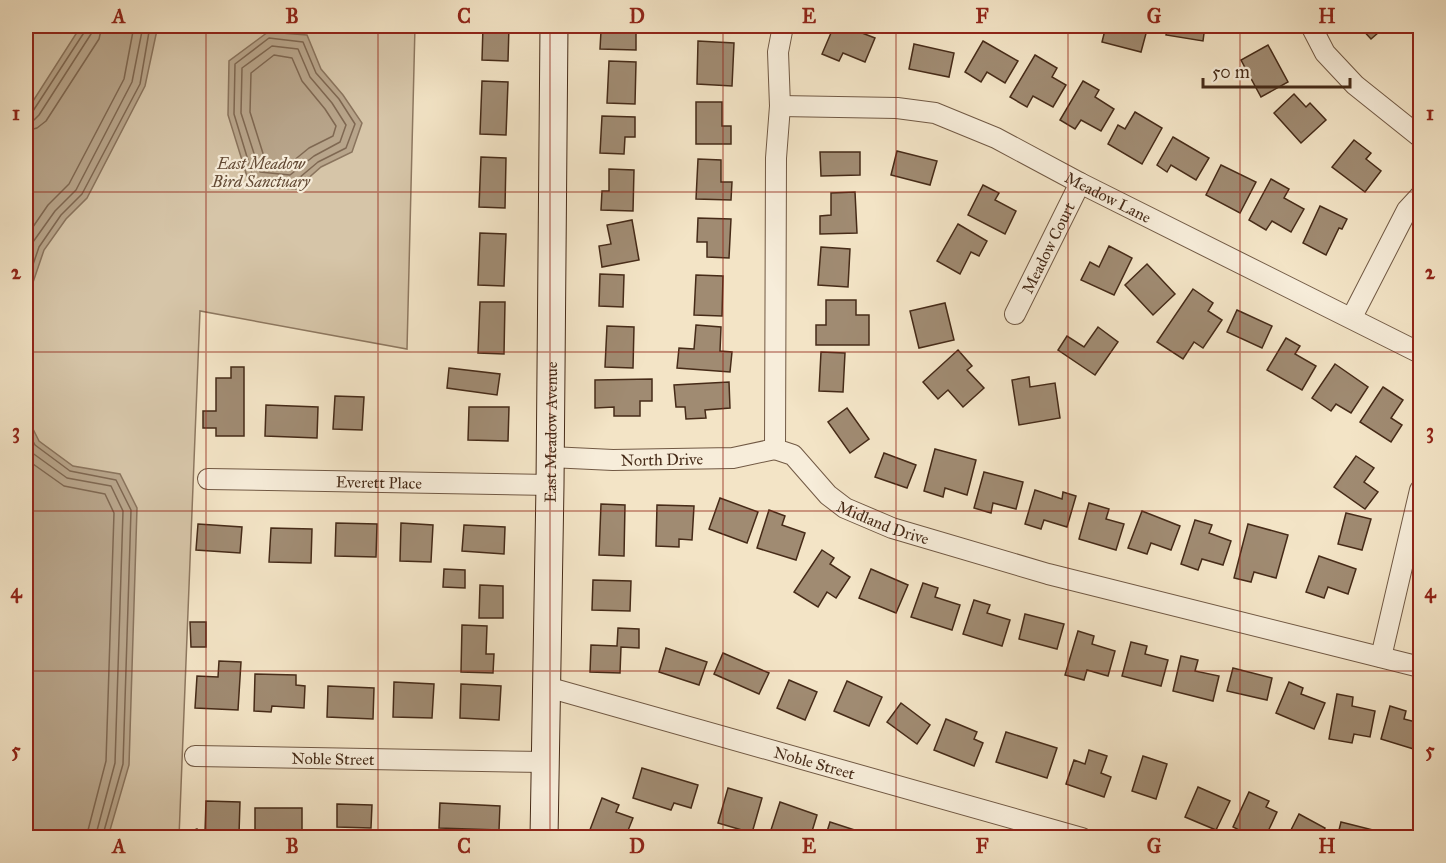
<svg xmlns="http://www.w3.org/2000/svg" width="1446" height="863" font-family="'IM FELL Great Primer',serif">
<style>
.green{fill:#d6c5a8;stroke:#8e7860;stroke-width:1.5}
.water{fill:#b8a58b;stroke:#8a745d;stroke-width:1.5}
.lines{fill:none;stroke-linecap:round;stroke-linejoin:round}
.shore{stroke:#7f6852;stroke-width:1.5}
.building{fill:#a08b72;stroke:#462b18;stroke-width:1.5}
.street-casing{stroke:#715944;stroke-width:22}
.secondary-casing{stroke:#462b18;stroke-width:29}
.street{stroke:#f7edda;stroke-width:20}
.secondary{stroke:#f7edda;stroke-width:27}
.grid{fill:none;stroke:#8f2418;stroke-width:1.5;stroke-opacity:0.55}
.labels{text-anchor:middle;stroke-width:4.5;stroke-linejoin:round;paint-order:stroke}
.park-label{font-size:16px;font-style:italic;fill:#634a35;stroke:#f7edda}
.street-label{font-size:16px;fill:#462b18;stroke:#f7edda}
.neatline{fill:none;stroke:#8f2418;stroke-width:2}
.grid-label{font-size:20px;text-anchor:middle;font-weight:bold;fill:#8f2418}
</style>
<rect width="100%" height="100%" fill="#f3e4c6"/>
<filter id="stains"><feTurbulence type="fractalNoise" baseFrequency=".00333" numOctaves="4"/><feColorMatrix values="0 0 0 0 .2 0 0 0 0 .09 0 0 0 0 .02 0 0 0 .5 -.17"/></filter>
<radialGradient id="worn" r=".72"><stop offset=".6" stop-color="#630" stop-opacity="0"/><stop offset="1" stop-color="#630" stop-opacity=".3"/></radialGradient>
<polygon class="green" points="26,26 415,26 407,349 200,311 179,837 26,837"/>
<g class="water">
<polygon points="81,26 156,26 157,30 145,86 87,198 66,219 44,250 26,303 26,112"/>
<polygon points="268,32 307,35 321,69 343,95 362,123 352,152 321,167 296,189 250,186 228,115 229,61"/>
<polygon points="26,415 39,441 73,466 120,474 137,508 129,765 108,837 26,837"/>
</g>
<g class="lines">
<g class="shore">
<polygon points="269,38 303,42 316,73 339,99 355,124 346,148 318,162 293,183 254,180 234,114 235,64"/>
<polygon points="272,46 298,49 310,77 332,103 346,125 340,142 314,156 290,175 260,172 241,113 242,68"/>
<polygon points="274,55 292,58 302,81 325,109 336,126 333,136 309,148 287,166 266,163 250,112 251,73"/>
<polyline points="26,114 33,111 85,31 86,26"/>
<polyline points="26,122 34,120 39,115 91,34 93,26"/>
<polyline points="26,131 37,128 46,121 99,39 102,26"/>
<polyline points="26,237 48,205 69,184 124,79 134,26"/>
<polyline points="26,262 33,242 55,211 76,190 132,82 143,26"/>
<polyline points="26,285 39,247 61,215 82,194 140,84 150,26"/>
<polyline points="26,428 35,445 70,471 116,480 131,510 123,764 102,838"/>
<polyline points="26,444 31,452 67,478 111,486 123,511 115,763 95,838"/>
<polyline points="26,459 64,486 105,494 114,513 106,761 86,838"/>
</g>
</g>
<g class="building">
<polygon points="483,26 509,26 508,61 482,60"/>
<polygon points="611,26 636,26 636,50 600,49 601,31 611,32"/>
<polygon points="834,26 844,26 875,38 865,62 843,53 839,61 822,54"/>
<polygon points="1106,26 1148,26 1141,52 1102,42"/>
<polygon points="1168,26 1205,26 1203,41 1166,35"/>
<polygon points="1359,26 1386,26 1371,39"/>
<polygon points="698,41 734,43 732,86 697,84"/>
<polygon points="983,41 1018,61 1005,83 987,72 981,82 965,72"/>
<polygon points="914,44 954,53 949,77 909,69"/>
<polygon points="1268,45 1288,82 1261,97 1241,60"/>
<polygon points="1035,55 1057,68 1052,77 1066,85 1053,107 1033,96 1027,107 1010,97"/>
<polygon points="609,61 636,62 635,104 607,103"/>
<polygon points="482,81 508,82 506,135 480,134"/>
<polygon points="1083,81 1099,90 1095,97 1114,109 1101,131 1081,120 1075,129 1060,120"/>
<polygon points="1294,94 1306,107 1310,103 1326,120 1301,143 1274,113"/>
<polygon points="696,102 722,102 722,126 731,126 731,144 696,144"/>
<polygon points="1135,112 1162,128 1142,164 1108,144 1118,125 1125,129"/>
<polygon points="602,116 635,117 635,137 625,137 624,154 600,153"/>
<polygon points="1173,137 1209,158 1196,180 1171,165 1167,172 1157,165"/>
<polygon points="1354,140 1371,153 1366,159 1381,171 1365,192 1332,167"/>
<polygon points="897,151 937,161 930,185 891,175"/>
<polygon points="820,152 860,152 860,175 821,176"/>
<polygon points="481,157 506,158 505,208 479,207"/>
<polygon points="698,159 721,160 721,182 732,182 731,200 696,199"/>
<polygon points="1221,165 1256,182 1240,213 1206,195"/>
<polygon points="609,169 634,170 633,211 601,210 602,191 609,191"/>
<polygon points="1271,179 1289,189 1284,198 1304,209 1291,232 1272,221 1266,230 1249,220"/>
<polygon points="983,185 999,193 995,200 1016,211 1005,234 968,215"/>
<polygon points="855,192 857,233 820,234 820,216 831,215 831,193"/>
<polygon points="1320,206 1347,219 1342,229 1339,228 1326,255 1303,243"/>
<polygon points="698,218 731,219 729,258 707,257 707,242 697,242"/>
<polygon points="632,220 639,260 602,267 599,246 611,244 607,225"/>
<polygon points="958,224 987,241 979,256 971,252 960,274 937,261"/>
<polygon points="480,233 506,234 504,286 478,285"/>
<polygon points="1109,246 1132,258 1114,295 1081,280 1090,262 1099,267"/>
<polygon points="821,247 850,249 848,287 818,285"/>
<polygon points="1147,264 1175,294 1153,315 1125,285"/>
<polygon points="600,274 624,275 623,307 599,306"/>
<polygon points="696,275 723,276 722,316 694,315"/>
<polygon points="1193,289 1213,303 1208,311 1222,320 1203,348 1194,342 1183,359 1157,342"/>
<polygon points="826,300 856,300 856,315 869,315 869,345 816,345 816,325 826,325"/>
<polygon points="480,302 505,302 504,354 478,353"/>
<polygon points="945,303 954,340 919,348 910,311"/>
<polygon points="1237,310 1272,326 1262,348 1227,332"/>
<polygon points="696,325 721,327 720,351 732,352 730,372 677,368 679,348 694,349"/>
<polygon points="607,326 634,327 633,368 605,367"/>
<polygon points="1098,327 1118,342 1095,375 1058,350 1067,336 1084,347"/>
<polygon points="1286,338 1300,346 1295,354 1316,366 1302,390 1267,370"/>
<polygon points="958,350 972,366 967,370 984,388 963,407 948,390 938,399 923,382"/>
<polygon points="821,352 845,353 843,392 819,391"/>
<polygon points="1335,364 1368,387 1351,413 1336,404 1331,411 1312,398"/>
<polygon points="231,367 244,367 244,436 216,436 216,428 203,428 203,411 216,411 216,378 231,378"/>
<polygon points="449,368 500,374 497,395 447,388"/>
<polygon points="1029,377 1030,387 1055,383 1060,418 1019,425 1012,380"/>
<polygon points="652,379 652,401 640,401 640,416 614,416 614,407 595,408 595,380"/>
<polygon points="729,382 730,408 705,410 706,418 686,419 685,407 676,407 674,385"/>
<polygon points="1383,387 1403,400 1391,418 1402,425 1391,442 1360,422"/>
<polygon points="335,396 364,397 362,430 333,429"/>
<polygon points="266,405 318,407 317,438 265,436"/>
<polygon points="469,407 509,407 508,441 468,440"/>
<polygon points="847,408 869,439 850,453 828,422"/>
<polygon points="935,449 976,460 967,495 945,488 943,497 924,491"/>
<polygon points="884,453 916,465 907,488 875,477"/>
<polygon points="1356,456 1374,468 1364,482 1378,492 1365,509 1334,487"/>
<polygon points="984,472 1023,482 1016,509 993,503 991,513 974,508"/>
<polygon points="1035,490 1062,499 1063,492 1076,496 1067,527 1044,520 1041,529 1025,524"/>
<polygon points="720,498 758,512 747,543 709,529"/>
<polygon points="1089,503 1109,509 1106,519 1124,524 1116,550 1079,539"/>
<polygon points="601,504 625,505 624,556 599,555"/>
<polygon points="657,505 694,506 692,540 679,539 679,547 656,546"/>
<polygon points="769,510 785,516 782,525 805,533 796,560 757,548"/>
<polygon points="1142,511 1180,526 1171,550 1151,543 1147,554 1128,548"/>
<polygon points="1346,513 1371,519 1362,550 1338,544"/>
<polygon points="1195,520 1212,525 1209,533 1231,541 1223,565 1202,559 1198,570 1181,564"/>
<polygon points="336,523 377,524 376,557 335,556"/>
<polygon points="401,523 433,525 431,562 400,561"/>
<polygon points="198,524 242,527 240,553 196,550"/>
<polygon points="1248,524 1288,535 1276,578 1254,572 1251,582 1234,578"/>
<polygon points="464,525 505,527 504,554 462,551"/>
<polygon points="271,528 312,529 311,563 269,562"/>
<polygon points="822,550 834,558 830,564 850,577 836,598 827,592 818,607 794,592"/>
<polygon points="1319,556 1356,569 1348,594 1328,587 1324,598 1306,592"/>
<polygon points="444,569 465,570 465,588 443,587"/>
<polygon points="871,569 908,585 896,613 859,598"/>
<polygon points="593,580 631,581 630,611 592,610"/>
<polygon points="923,583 938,588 935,597 960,605 952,630 911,617"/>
<polygon points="480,585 503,586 503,618 479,618"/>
<polygon points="974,600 990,605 987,613 1010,620 1002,646 963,634"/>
<polygon points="1025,614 1064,624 1057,649 1019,639"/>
<polygon points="190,622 206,622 206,647 191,647"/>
<polygon points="462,625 487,626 486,654 494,654 493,673 461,672"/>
<polygon points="618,628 639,629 639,648 621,647 620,673 590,672 591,645 617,646"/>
<polygon points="1078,631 1094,636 1092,644 1115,651 1108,676 1087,670 1084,680 1065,675"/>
<polygon points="1131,642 1147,646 1145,654 1168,660 1161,686 1122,676"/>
<polygon points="666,648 707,662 699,685 659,672"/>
<polygon points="723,653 769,673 759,694 714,674"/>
<polygon points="1181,656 1198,660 1195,671 1219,676 1213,701 1173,691"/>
<polygon points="219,661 241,662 238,710 195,708 197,676 218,677"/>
<polygon points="1233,668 1272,678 1267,700 1227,691"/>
<polygon points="255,674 296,675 296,685 305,686 304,708 272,706 271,712 254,711"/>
<polygon points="789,680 817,692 805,720 777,708"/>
<polygon points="847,681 882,697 869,726 834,711"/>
<polygon points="394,682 434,684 432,718 393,717"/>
<polygon points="1289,682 1303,688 1301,694 1325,703 1314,729 1276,713"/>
<polygon points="461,684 501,686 499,720 460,718"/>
<polygon points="328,686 374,688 373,719 327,717"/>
<polygon points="1337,694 1353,697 1352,706 1375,711 1370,737 1354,734 1352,743 1329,739"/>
<polygon points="901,703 930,725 917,744 887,722"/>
<polygon points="1390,706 1406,711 1404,719 1420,723 1420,751 1381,739"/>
<polygon points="946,719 977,732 974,739 983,743 974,766 934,750"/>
<polygon points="1006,732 1057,748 1047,778 996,762"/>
<polygon points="1089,750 1107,756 1101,773 1111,777 1104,797 1066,784 1074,760 1085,764"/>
<polygon points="1143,756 1167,764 1156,799 1132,791"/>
<polygon points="642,768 698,785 691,808 674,803 671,810 633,798"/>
<polygon points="1198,787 1230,801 1216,830 1185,817"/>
<polygon points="728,788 762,798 752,833 718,823"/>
<polygon points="1249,792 1269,801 1266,807 1277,812 1265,838 1255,838 1233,827"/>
<polygon points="602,798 619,805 616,812 633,818 625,838 596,838 588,835"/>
<polygon points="206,801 240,802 239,834 205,833"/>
<polygon points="780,802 817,815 810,838 769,836"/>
<polygon points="440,803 500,806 499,830 439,828"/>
<polygon points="337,804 372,805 371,828 337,827"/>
<polygon points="255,808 302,808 302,838 255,835"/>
<polygon points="1299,814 1325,828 1320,838 1287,838"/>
<polygon points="830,822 867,834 866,838 825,838"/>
<polygon points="1341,822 1377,831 1375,838 1337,838"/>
<polygon points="197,829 201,838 185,838 184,834"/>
</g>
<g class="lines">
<g class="street-casing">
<g id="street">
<path id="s1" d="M783 26 778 52 780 106 776 158 775 449 793 455 828 495 845 508 892 528 1048 574 1420 667"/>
<polyline points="1311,26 1325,53 1355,85 1420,137"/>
<path id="s2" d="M780 106 897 108 935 113 996 138 1080 183 1420 353"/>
<path id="s3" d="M1015 314 1080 183"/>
<polyline points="1352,317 1407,210 1420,196"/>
<path id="s4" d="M550 457 613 460 733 458 775 449"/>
<path id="s5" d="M208 479 550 485"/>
<polyline points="1381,657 1420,490"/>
<path id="s6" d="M547 687 1082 838"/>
<path id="s7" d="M195 756 544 762"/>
</g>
</g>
<g class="secondary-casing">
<g id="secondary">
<path id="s8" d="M544 838 550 485 554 26"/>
</g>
</g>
<use href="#street" class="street"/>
<use href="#secondary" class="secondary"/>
</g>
<path class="grid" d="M206 26V838M378 26V838M550 26V838M723 26V838M896 26V838M1068 26V838M1240 26V838M26 192H1420M26 352H1420M26 511H1420M26 671H1420"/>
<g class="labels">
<g class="park-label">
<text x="261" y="169">East Meadow<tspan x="261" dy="18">Bird Sanctuary</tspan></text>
</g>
<g class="street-label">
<text dy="6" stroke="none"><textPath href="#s2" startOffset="348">Meadow Lane</textPath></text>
<text dy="6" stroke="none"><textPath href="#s3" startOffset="74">Meadow Court</textPath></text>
<text dy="6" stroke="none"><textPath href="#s8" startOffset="406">East Meadow Avenue</textPath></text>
<text dy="6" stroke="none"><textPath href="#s4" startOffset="112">North Drive</textPath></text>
<text dy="6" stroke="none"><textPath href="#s5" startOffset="171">Everett Place</textPath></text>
<text dy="6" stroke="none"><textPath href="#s1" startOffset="558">Midland Drive</textPath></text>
<text dy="6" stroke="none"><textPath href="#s7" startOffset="138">Noble Street</textPath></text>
<text dy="6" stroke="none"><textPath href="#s6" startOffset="278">Noble Street</textPath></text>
</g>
</g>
<rect width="1446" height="863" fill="none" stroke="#f3e4c6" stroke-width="66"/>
<path d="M1203 78v9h147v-9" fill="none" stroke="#462b18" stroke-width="3"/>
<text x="1212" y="78" font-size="18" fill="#462b18" stroke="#f7edda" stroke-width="4.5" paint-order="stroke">50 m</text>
<rect x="33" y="33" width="1380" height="797" class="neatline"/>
<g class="grid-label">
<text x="119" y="23">A</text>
<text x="292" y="23">B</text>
<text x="464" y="23">C</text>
<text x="637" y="23">D</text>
<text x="809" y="23">E</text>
<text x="982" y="23">F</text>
<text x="1154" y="23">G</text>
<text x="1327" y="23">H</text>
<text x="16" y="120">1</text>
<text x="1430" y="120">1</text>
<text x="16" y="279">2</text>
<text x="1430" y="279">2</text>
<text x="16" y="438">3</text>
<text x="1430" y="438">3</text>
<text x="16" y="598">4</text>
<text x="1430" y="598">4</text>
<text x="16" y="757">5</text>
<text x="1430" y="757">5</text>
<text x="119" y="853">A</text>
<text x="292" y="853">B</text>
<text x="464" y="853">C</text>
<text x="637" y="853">D</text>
<text x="809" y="853">E</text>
<text x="982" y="853">F</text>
<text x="1154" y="853">G</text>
<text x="1327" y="853">H</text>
</g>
<rect width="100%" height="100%" filter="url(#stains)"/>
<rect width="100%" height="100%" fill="url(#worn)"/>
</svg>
